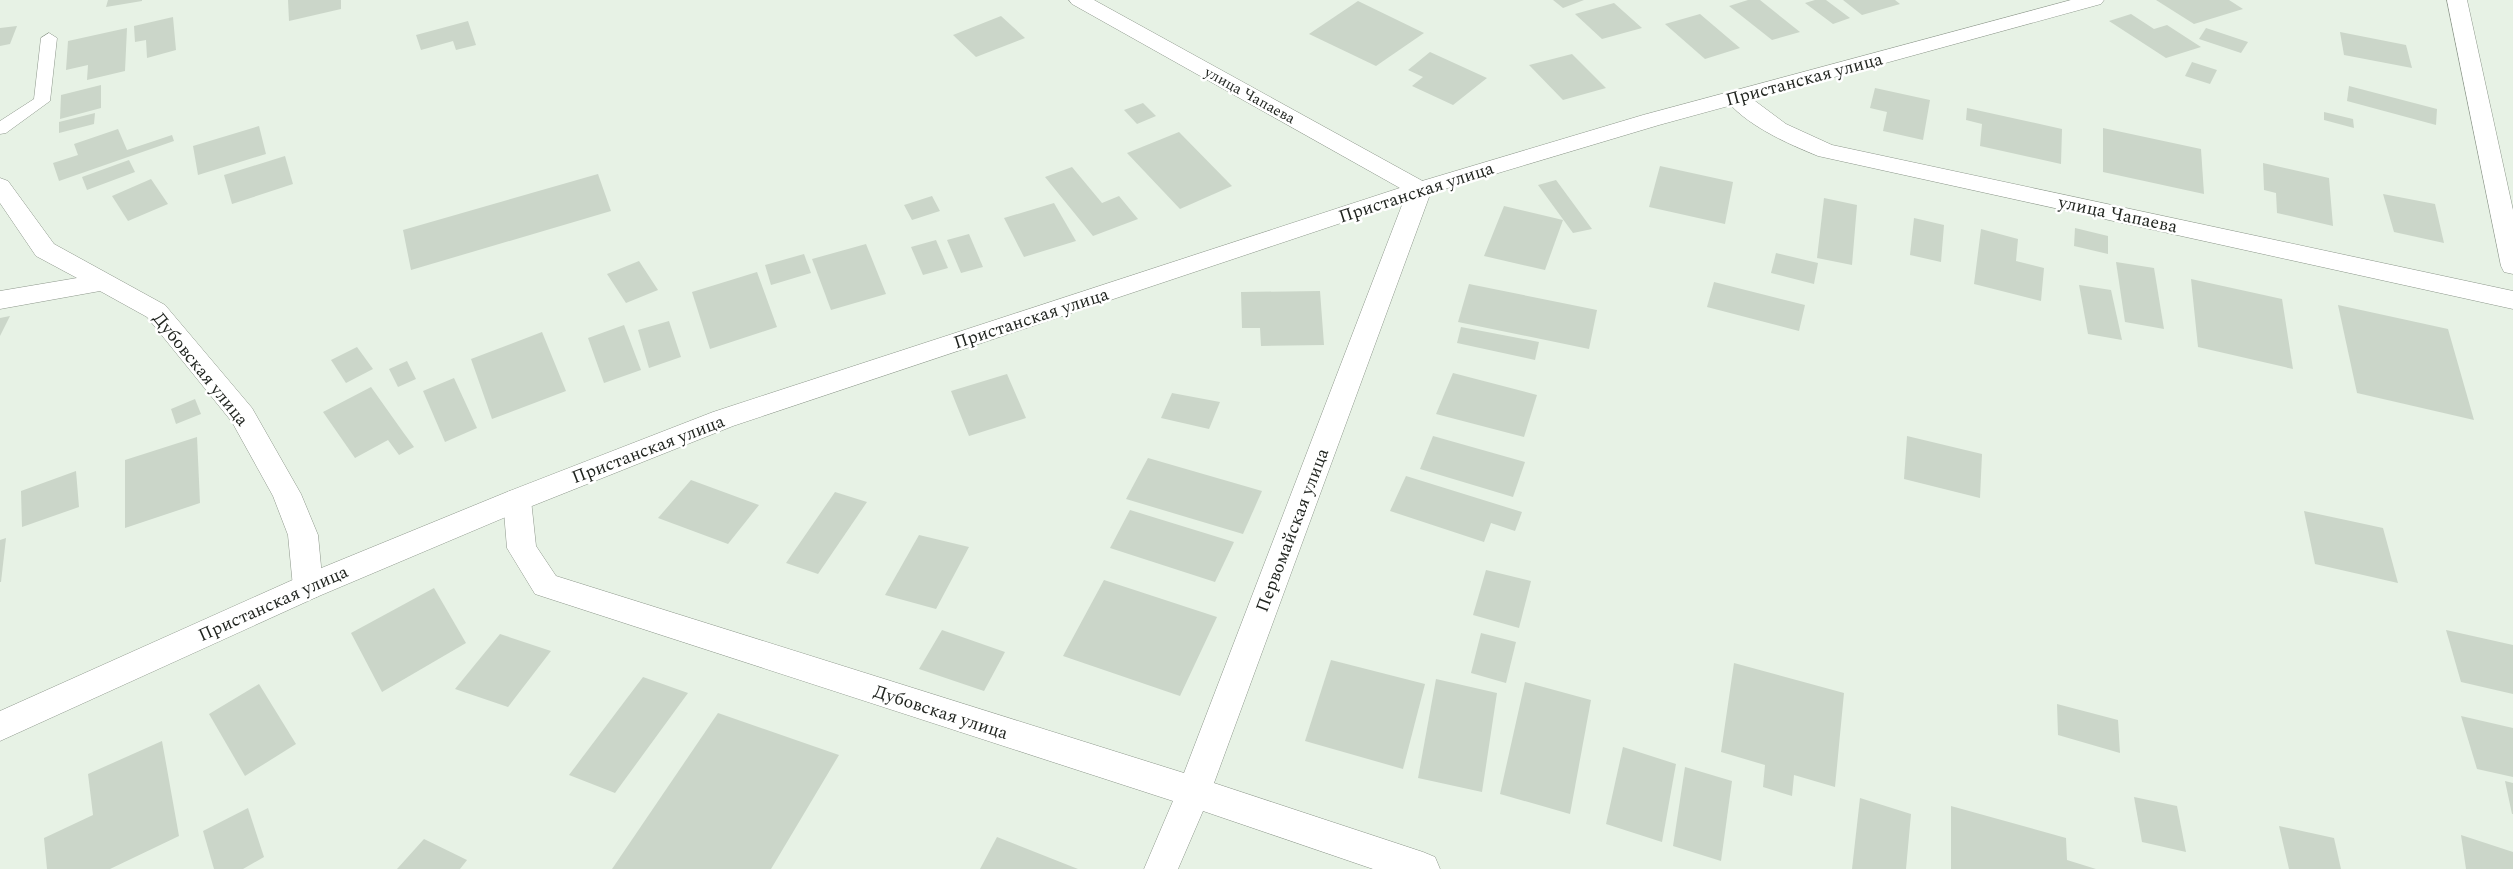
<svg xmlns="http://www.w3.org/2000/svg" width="2513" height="869" font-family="Spectral,serif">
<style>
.building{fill:#cbd6c9}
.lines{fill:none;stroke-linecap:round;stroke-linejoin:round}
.service-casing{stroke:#8d978b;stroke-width:1}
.minor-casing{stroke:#8d978b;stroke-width:1}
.tertiary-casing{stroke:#8d978b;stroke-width:1}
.service{fill:#fff;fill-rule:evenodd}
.minor{fill:#fff;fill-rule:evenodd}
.tertiary{fill:#fff;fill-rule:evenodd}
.labels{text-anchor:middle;stroke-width:5;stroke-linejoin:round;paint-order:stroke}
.far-street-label{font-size:15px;fill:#1f231e;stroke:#fff}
.street-label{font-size:18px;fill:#1f231e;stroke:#fff}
</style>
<rect width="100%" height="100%" fill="#e7f2e5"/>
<g class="building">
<polygon points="108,0 142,0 142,1 106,7"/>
<polygon points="288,0 341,0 341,9 289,21"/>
<polygon points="1553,0 1584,0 1563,8"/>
<polygon points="1748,0 1760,0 1800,32 1772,40 1729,6"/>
<polygon points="1815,0 1826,0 1850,18 1833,24 1805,3"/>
<polygon points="1843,0 1895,0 1900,4 1862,15"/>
<polygon points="2156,0 2229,0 2243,9 2194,24"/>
<polygon points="1358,1 1424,33 1376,66 1309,34"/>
<polygon points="1614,3 1642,28 1602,39 1575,14"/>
<polygon points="1700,14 1740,48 1705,59 1665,24"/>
<polygon points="2131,14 2154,29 2167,25 2201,47 2166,58 2109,21"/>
<polygon points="1001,16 1025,38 976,57 953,35"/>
<polygon points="173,17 176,50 147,58 146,40 135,42 134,26"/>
<polygon points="468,21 476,45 456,50 453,41 421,50 416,35"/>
<polygon points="17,26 10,44 0,46 0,28"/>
<polygon points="127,28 125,71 87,80 88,65 66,70 68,41"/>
<polygon points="2206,28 2248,42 2241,53 2199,39"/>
<polygon points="2340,32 2406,45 2412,68 2344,55"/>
<polygon points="1430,52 1487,78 1453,105 1412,86 1423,77 1408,70"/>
<polygon points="1572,54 1606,88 1563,100 1529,65"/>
<polygon points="2192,62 2217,70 2210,84 2185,76"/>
<polygon points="101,85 101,108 60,119 61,95"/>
<polygon points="2349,86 2437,109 2436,125 2347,101"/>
<polygon points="1875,88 1930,100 1923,140 1883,131 1887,112 1870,108"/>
<polygon points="1143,103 1156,116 1137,124 1124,110"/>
<polygon points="1967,108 2062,129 2061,164 1980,146 1982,124 1966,120"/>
<polygon points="2324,112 2353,119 2354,128 2324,120"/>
<polygon points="95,113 94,124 59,133 59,122"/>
<polygon points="259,126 266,154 198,175 193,146"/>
<polygon points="2103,128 2201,149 2204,194 2103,172"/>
<polygon points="118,129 127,150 172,135 174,141 59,181 53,163 78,155 74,144"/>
<polygon points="1179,132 1232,186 1180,209 1127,153"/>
<polygon points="285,156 293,184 232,204 224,175"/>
<polygon points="129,160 135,172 87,190 82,177"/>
<polygon points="2263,163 2329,178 2333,226 2277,213 2276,193 2264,190"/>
<polygon points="1660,166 1733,182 1725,224 1649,207"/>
<polygon points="1072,167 1102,203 1119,196 1138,219 1093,236 1045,177"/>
<polygon points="598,174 611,211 411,270 403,230"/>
<polygon points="151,179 168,204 128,221 112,196"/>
<polygon points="1556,180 1592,229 1573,233 1538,185"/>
<polygon points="2383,194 2435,204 2444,243 2394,232"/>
<polygon points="932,196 940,211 912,220 904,205"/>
<polygon points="1824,198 1857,205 1852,265 1817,258"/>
<polygon points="1054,203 1076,241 1024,257 1004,218"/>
<polygon points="1504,206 1563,220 1545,270 1484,256"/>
<polygon points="1914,218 1944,225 1941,262 1910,255"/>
<polygon points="2075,228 2108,236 2108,254 2074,246"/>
<polygon points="1981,229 2018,239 2016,261 2044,268 2041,301 1974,284"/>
<polygon points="969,234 983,267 961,273 947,240"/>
<polygon points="936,240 948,268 923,275 911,247"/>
<polygon points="866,244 886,294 831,310 812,259"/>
<polygon points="1776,253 1818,263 1814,284 1771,273"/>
<polygon points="804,254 811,273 771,285 765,265"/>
<polygon points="639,261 658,290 626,303 607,274"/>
<polygon points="2116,262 2154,268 2164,329 2125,322"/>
<polygon points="757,272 777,327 710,349 692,292"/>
<polygon points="2191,279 2282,299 2293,369 2198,347"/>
<polygon points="1714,282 1805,305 1799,331 1707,307"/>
<polygon points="1469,284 1597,310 1589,349 1458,322"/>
<polygon points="2079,285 2111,290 2122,340 2088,334"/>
<polygon points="1320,291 1324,345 1261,346 1260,328 1242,328 1241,292"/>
<polygon points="2338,305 2448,329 2474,420 2357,393"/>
<polygon points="10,316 0,336 0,318"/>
<polygon points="669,321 681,357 649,368 638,330"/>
<polygon points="624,325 641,370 604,383 588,338"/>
<polygon points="1461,327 1539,342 1535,360 1457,343"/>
<polygon points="542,332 566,391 492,419 471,359"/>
<polygon points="357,347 373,369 346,383 331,360"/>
<polygon points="407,361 416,379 398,387 389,369"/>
<polygon points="1453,373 1537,395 1524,437 1436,414"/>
<polygon points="1007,374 1026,418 969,436 951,391"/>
<polygon points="454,378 477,428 445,442 423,391"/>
<polygon points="371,387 403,432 414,447 399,455 388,440 355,458 323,412"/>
<polygon points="1172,393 1220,402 1209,429 1161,418"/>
<polygon points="195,399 201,414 176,424 171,409"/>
<polygon points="1433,436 1525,462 1513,497 1420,469"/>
<polygon points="1907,436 1982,454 1980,498 1904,479"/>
<polygon points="197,437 200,503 125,528 125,460"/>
<polygon points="1148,458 1262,491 1243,534 1126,499"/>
<polygon points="76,471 79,507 22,527 21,491"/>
<polygon points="1406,476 1522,512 1515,531 1491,523 1484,542 1390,511"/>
<polygon points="691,480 759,505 728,544 658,518"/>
<polygon points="835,492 867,502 818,574 786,563"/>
<polygon points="1130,510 1234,542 1215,582 1110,548"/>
<polygon points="2304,511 2383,528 2398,583 2315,564"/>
<polygon points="919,535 969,547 936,609 885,595"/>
<polygon points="6,538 1,582 0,582 0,540"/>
<polygon points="1486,570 1531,581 1519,628 1473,615"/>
<polygon points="1104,580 1217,617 1180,696 1063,656"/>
<polygon points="434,588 466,643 382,692 351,633"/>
<polygon points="942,630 1005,652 984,691 919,669"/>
<polygon points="2446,630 2513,645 2513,694 2461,682"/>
<polygon points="1481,633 1516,642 1506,683 1471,673"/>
<polygon points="500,634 551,651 508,707 455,689"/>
<polygon points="1331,660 1425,684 1403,769 1305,741"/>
<polygon points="1734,663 1844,693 1835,787 1794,775 1792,796 1763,787 1765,765 1721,752"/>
<polygon points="643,677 688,693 615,793 569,775"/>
<polygon points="1436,679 1497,693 1482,792 1418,778"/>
<polygon points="1525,682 1591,700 1570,814 1500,794"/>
<polygon points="259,684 296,744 245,776 209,714"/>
<polygon points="2057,704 2118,720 2120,753 2058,735"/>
<polygon points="718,713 839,755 771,869 612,869"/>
<polygon points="2461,716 2513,728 2513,777 2477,769"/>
<polygon points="162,741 179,836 110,869 47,869 44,838 93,815 88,774"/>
<polygon points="1623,747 1676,764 1662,842 1606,824"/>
<polygon points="1685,767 1732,781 1721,861 1673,846"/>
<polygon points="2505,781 2513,783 2513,814 2512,814"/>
<polygon points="2134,797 2177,806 2186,852 2142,842"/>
<polygon points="1860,798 1911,814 1906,869 1852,869"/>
<polygon points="1951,806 2066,838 2067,860 2096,869 1951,869"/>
<polygon points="248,808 264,857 243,869 214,869 203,831"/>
<polygon points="2279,826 2334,838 2341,869 2289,869"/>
<polygon points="2461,835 2513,852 2513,869 2466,869"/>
<polygon points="997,837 1078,869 980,869"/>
<polygon points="424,839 467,860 460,869 397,869"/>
</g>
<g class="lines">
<g class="service-casing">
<polygon id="service" points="49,33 57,38 50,101 6,133 0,134 0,121 34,99 41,38"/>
</g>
<g class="minor-casing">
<g id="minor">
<polygon points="1069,0 1094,0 1428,184 1432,189 1214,783 1423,852 1435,857 1440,869 1373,869 1203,811 1178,869 1144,869 1173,801 535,594 507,548 503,500 507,492 517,489 527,492 531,500 536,546 556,576 1184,773 1407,192 1072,4"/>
<polygon points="2447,0 2467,0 2513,210 2513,274 2504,272 2501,266"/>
<path d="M1735 90 1743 92 1786 124 1832 145 2513 291V309L1818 156C1788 144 1743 124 1724 97L1727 92Z"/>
<polygon points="0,178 8,181 54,244 165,305 252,408 301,494 318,535 323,587 319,596 308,600 297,596 293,587 288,535 273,496 232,422 147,317 100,291 0,309 0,291 77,278 36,256 0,203"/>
</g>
</g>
<g class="tertiary-casing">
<polygon id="tertiary" points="2071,0 2104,0 2101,4 1659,125 1428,194 733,426 527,508 319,596 0,741 0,711 297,578 507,492 713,412 1412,184 1643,115"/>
</g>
<use href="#service" class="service"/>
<use href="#minor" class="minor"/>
<use href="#tertiary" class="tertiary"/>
</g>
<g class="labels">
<g class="far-street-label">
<text transform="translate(1250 95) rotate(29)" y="5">улица Чапаева</text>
</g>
<g class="street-label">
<text transform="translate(1804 79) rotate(-15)" y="6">Пристанская улица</text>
<text transform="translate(1416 192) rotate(-18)" y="6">Пристанская улица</text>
<text transform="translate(2118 214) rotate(12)" y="6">улица Чапаева</text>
<text transform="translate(1031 318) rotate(-18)" y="6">Пристанская улица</text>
<text transform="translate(201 369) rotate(51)" y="6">Дубовская улица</text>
<text transform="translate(648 449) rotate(-21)" y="6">Пристанская улица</text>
<text transform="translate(1292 530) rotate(-69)" y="6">Первомайская улица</text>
<text transform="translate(273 603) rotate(-24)" y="6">Пристанская улица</text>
<text transform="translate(941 712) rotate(18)" y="6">Дубовская улица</text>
</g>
</g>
</svg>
